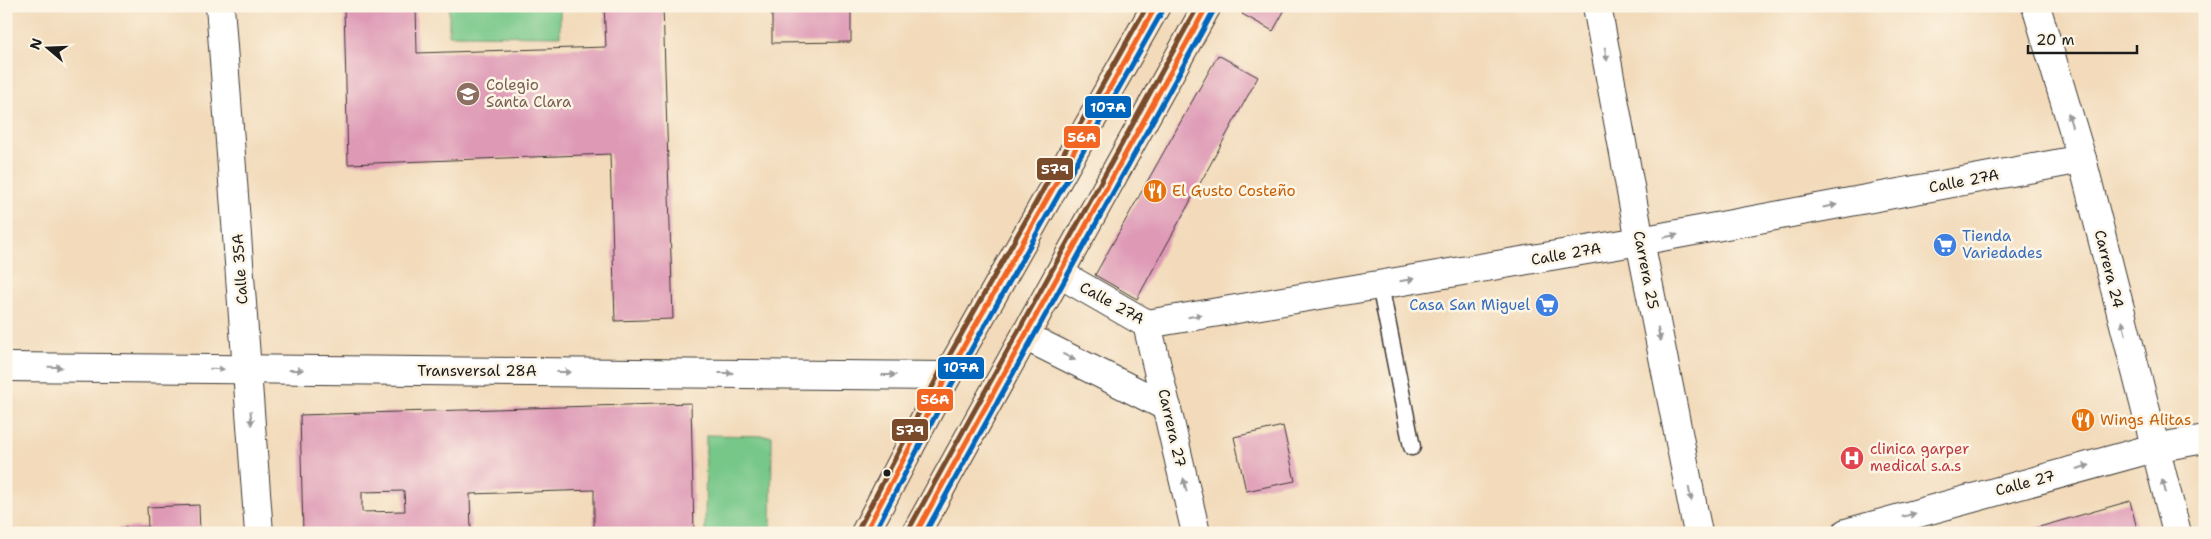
<svg xmlns="http://www.w3.org/2000/svg" width="2211" height="539" font-family="'Shantell Sans',sans-serif">
<style>
.green{fill:#77c789;stroke:#4a7252}
.building{fill:#de99b5;fill-rule:evenodd}
.lines{fill:none;stroke-linecap:round;stroke-linejoin:round}
.service-casing{stroke:#3c3834;stroke-width:19}
.minor-casing{stroke:#3c3834;stroke-width:30}
.secondary-casing{stroke:#3c3834;stroke-width:30}
.service{stroke:#fff;stroke-width:16}
.minor{stroke:#fff;stroke-width:28}
.secondary{stroke:#ffe4c6;stroke-width:28}
.bus-1-casing{stroke:#fcf5e5;stroke-width:9}
.bus-2-casing{stroke:#fcf5e5;stroke-width:9}
.bus-3-casing{stroke:#fcf5e5;stroke-width:9}
.bus-1{stroke:#f26522;stroke-width:5}
.bus-2{stroke:#0065bd;stroke-width:5}
.bus-3{stroke:#7a4b2a;stroke-width:5}
.oneway{fill:#999}
.bus-dot{fill:#1c1c1c;stroke:#fcf5e5;stroke-width:2}
.labels{text-anchor:middle;stroke-width:5;stroke-linejoin:round;paint-order:stroke}
.education-label{font-size:15px;fill:#785e54;stroke:#fcf5e5;text-anchor:start}
.street-label{font-size:15px;fill:#1c1c1c;stroke:#fcf5e5}
.food-label{font-size:15px;fill:#c56008;stroke:#fcf5e5;text-anchor:start}
.shop-label{font-size:15px;fill:#366cbe;stroke:#fcf5e5;text-anchor:start}
.health-label{font-size:15px;fill:#be3a42;stroke:#fcf5e5;text-anchor:start}
.line-badge{stroke:#fcf5e5;stroke-width:2}
.badge-label{font-size:14px;text-anchor:middle;font-weight:bold;fill:#fff}
</style>
<rect width="100%" height="100%" fill="#fcf5e5"/>
<filter id="ink" filterUnits="userSpaceOnUse"><feTurbulence type="fractalNoise" baseFrequency=".02" numOctaves="2"/><feDisplacementMap in="SourceGraphic" scale="10" xChannelSelector="R" yChannelSelector="G"/><feConvolveMatrix kernelMatrix="1 2 1 2 8 2 1 2 1" color-interpolation-filters="sRGB"/></filter>
<filter id="wash" filterUnits="userSpaceOnUse"><feTurbulence type="fractalNoise" baseFrequency=".0096" numOctaves="4" result="noise"/><feDisplacementMap in="SourceGraphic" scale="20" xChannelSelector="R" yChannelSelector="G"/><feGaussianBlur stdDeviation="1.12" result="paint"/><feColorMatrix in="noise" values="0 0 0 0 0 0 0 0 0 0 0 0 0 0 0 0 0 1.4 0 .05"/><feComposite in="paint" operator="in"/></filter>
<g filter="url(#wash)">
<rect width="100%" height="100%" fill="#f2daba"/>
<g class="green">
<polygon points="449,6 560,6 560,36 449,35"/>
<polygon points="706,435 772,436 771,533 705,533"/>
</g>
<g id="blocks">
<g class="building">
<polygon points="344,6 416,6 417,53 606,47 604,6 663,6 673,319 615,321 610,154 348,164"/>
<polygon points="772,6 851,6 851,42 772,43"/>
<polygon points="1247,6 1287,6 1273,31 1242,14"/>
<polygon points="1218,55 1258,77 1137,299 1095,275"/>
<path d="M691 403 694 533H594V490L470 494 471 533H303L300 415ZM404 491 405 511 362 512V492Z"/>
<polygon points="1283,426 1295,481 1246,491 1234,437"/>
<polygon points="2130,501 2138,533 2023,533 2022,532"/>
<polygon points="199,505 200,533 119,533 119,528 148,527 147,507"/>
</g>
</g>
</g>
<g filter="url(#ink)">
<use href="#blocks" fill-opacity="0" stroke="#3c3834" stroke-width="1"/>
<g class="lines">
<g class="service-casing">
<polyline id="service" points="1380,285 1412,447"/>
</g>
<g class="minor-casing">
<g id="minor">
<polyline points="220,6 259,533"/>
<polyline points="1597,6 1640,241 1698,533"/>
<polyline points="2036,6 2082,159 2177,533"/>
<polyline points="1060,274 1147,324 1640,241 2082,159"/>
<polyline points="1147,324 1196,533"/>
<polyline points="1025,336 1167,407"/>
<polyline points="6,367 947,376"/>
<polyline points="1846,533 2154,448 2205,439"/>
</g>
</g>
<g class="secondary-casing">
<g id="secondary">
<polyline points="865,533 947,376 1156,6"/>
<polyline points="916,533 1207,6"/>
</g>
</g>
<use href="#service" class="service"/>
<use href="#minor" class="minor"/>
<use href="#secondary" class="secondary"/>
<g class="bus-1-casing">
<g id="bus-1">
<polyline points="865,533 947,376 1156,6"/>
<polyline points="916,533 1207,6"/>
</g>
</g>
<g class="bus-2-casing">
<g id="bus-2">
<polyline points="874,533 954,380 1163,10"/>
<polyline points="925,533 1214,10"/>
</g>
</g>
<g class="bus-3-casing">
<g id="bus-3">
<polyline points="909,529 1198,6"/>
<polyline points="858,530 940,372 1147,6"/>
</g>
</g>
<use href="#bus-1" class="bus-1"/>
<use href="#bus-2" class="bus-2"/>
<use href="#bus-3" class="bus-3"/>
</g>
<defs><path id="oneway-solid" d="M-6-.8H1V-3.2L6.5 0L1 3.2V.8H-6Z" transform="scale(1.25)"/></defs>
<g class="oneway">
<use href="#oneway-solid" transform="translate(1606 54) rotate(80)"/>
<use href="#oneway-solid" transform="translate(2070 120) rotate(-107)"/>
<use href="#oneway-solid" transform="translate(1830 206) rotate(-11)"/>
<use href="#oneway-solid" transform="translate(1671 236) rotate(-11)"/>
<use href="#oneway-solid" transform="translate(1407 280) rotate(-10)"/>
<use href="#oneway-solid" transform="translate(1195 316) rotate(-9)"/>
<use href="#oneway-solid" transform="translate(2124 328) rotate(-104)"/>
<use href="#oneway-solid" transform="translate(1659 334) rotate(79)"/>
<use href="#oneway-solid" transform="translate(1069 357) rotate(27)"/>
<use href="#oneway-solid" transform="translate(55 367) rotate(1)"/>
<use href="#oneway-solid" transform="translate(217 369) rotate(1)"/>
<use href="#oneway-solid" transform="translate(296 370)"/>
<use href="#oneway-solid" transform="translate(564 372)"/>
<use href="#oneway-solid" transform="translate(726 373)"/>
<use href="#oneway-solid" transform="translate(889 375)"/>
<use href="#oneway-solid" transform="translate(251 418) rotate(86)"/>
<use href="#oneway-solid" transform="translate(2083 467) rotate(-15)"/>
<use href="#oneway-solid" transform="translate(1185 485) rotate(-103)"/>
<use href="#oneway-solid" transform="translate(2164 486) rotate(-105)"/>
<use href="#oneway-solid" transform="translate(1690 494) rotate(79)"/>
<use href="#oneway-solid" transform="translate(1909 515) rotate(-15)"/>
</g>
</g>
<defs>
<g id="school-disc" transform="scale(1.25)"><circle r="9.5" fill="#8d6e63" stroke="#fcf5e5"/><path d="M0-5L7-2L0 1L-7-2ZM-4 1L0 2.5L4 1V4Q0 6-4 4Z" fill="#fff"/></g>
<g id="restaurant-disc" transform="scale(1.25)"><circle r="9.5" fill="#e8710a" stroke="#fcf5e5"/><path d="M-5-6h1v4h1v-4h1v4h1v-4h1v5L-1.5 .5V6h-2V.5L-5-1ZM5-6V6H3V1.5H1.5Q1.5-4 5-6Z" fill="#fff"/></g>
<g id="supermarket-disc" transform="scale(1.25)"><circle r="9.5" fill="#3f7fe0" stroke="#fcf5e5"/><path d="M-6-5.5h2.5l.6 2H6L4.5 2H-2.5L-4.4-4H-6ZM-1.5 3.2a1.3 1.3 0 1 0 .1 0ZM3 3.2a1.3 1.3 0 1 0 .1 0Z" fill="#fff"/></g>
<g id="hospital-disc" transform="scale(1.25)"><circle r="9.5" fill="#e0444e" stroke="#fcf5e5"/><path d="M-5-5h3v3.5h4V-5h3V5h-3V1.5h-4V5h-3Z" fill="#fff"/></g>
</defs>
<g fill-rule="evenodd">
<use href="#school-disc" x="468" y="94"/>
<use href="#restaurant-disc" x="1155" y="191"/>
<use href="#supermarket-disc" x="1945" y="245"/>
<use href="#supermarket-disc" x="1547" y="305"/>
<use href="#restaurant-disc" x="2083" y="420"/>
<use href="#hospital-disc" x="1852" y="458"/>
</g>
<circle class="bus-dot" cx="887" cy="473" r="4.5"/>
<g class="labels">
<g class="education-label">
<text x="486" y="90">Colegio<tspan x="486" dy="17">Santa Clara</tspan></text>
</g>
<g class="street-label">
<text transform="translate(1964 181) rotate(-11)" y="5">Calle 27A</text>
<text transform="translate(1566 254) rotate(-10)" y="5">Calle 27A</text>
<text transform="translate(240 269) rotate(-94)" y="5">Calle 35A</text>
<text transform="translate(2109 269) rotate(76)" y="5">Carrera 24</text>
<text transform="translate(1646 270) rotate(79)" y="5">Carrera 25</text>
<text transform="translate(1112 303) rotate(29)" y="5">Calle 27A</text>
<text x="477" y="376">Transversal 28A</text>
<text transform="translate(1172 428) rotate(77)" y="5">Carrera 27</text>
<text transform="translate(2025 483) rotate(-15)" y="5">Calle 27</text>
</g>
<g class="food-label">
<text x="1172" y="196">El Gusto Costeño</text>
<text x="2100" y="425">Wings Alitas</text>
</g>
<g class="shop-label">
<text x="1962" y="241">Tienda<tspan x="1962" dy="17">Variedades</tspan></text>
<text x="1530" y="310" text-anchor="end">Casa San Miguel</text>
</g>
<g class="health-label">
<text x="1870" y="454">clinica garper<tspan x="1870" dy="17">medical s.a.s</tspan></text>
</g>
</g>
<g class="line-badge">
<rect x="1084" y="95" width="48" height="24" rx="5" fill="#0065bd"/>
<rect x="1063" y="125" width="38" height="24" rx="5" fill="#f26522"/>
<rect x="1036" y="157" width="38" height="24" rx="5" fill="#7a4b2a"/>
<rect x="937" y="356" width="48" height="24" rx="5" fill="#0065bd"/>
<rect x="916" y="388" width="38" height="24" rx="5" fill="#f26522"/>
<rect x="891" y="418" width="38" height="24" rx="5" fill="#7a4b2a"/>
</g>
<g class="badge-label">
<text x="1108" y="112">107A</text>
<text x="1082" y="142">56A</text>
<text x="1055" y="174">579</text>
<text x="961" y="372">107A</text>
<text x="935" y="404">56A</text>
<text x="910" y="435">579</text>
</g>
<rect width="2211" height="539" fill="none" stroke="#fcf5e5" stroke-width="25"/>
<g transform="translate(48 48) rotate(289)" stroke="#fcf5e5" stroke-width="4" paint-order="stroke">
<path d="M0-4L9 19L0 12L-9 19Z" fill="#1c1c1c"/>
<text y="-8" font-size="14" font-weight="bold" text-anchor="middle" fill="#1c1c1c">N</text>
</g>
<path d="M2028 45v8h109v-8" fill="none" stroke="#1c1c1c" stroke-width="2.5"/>
<text x="2036" y="45" font-size="15" fill="#1c1c1c" stroke="#fcf5e5" stroke-width="4" paint-order="stroke">20 m</text>
</svg>
